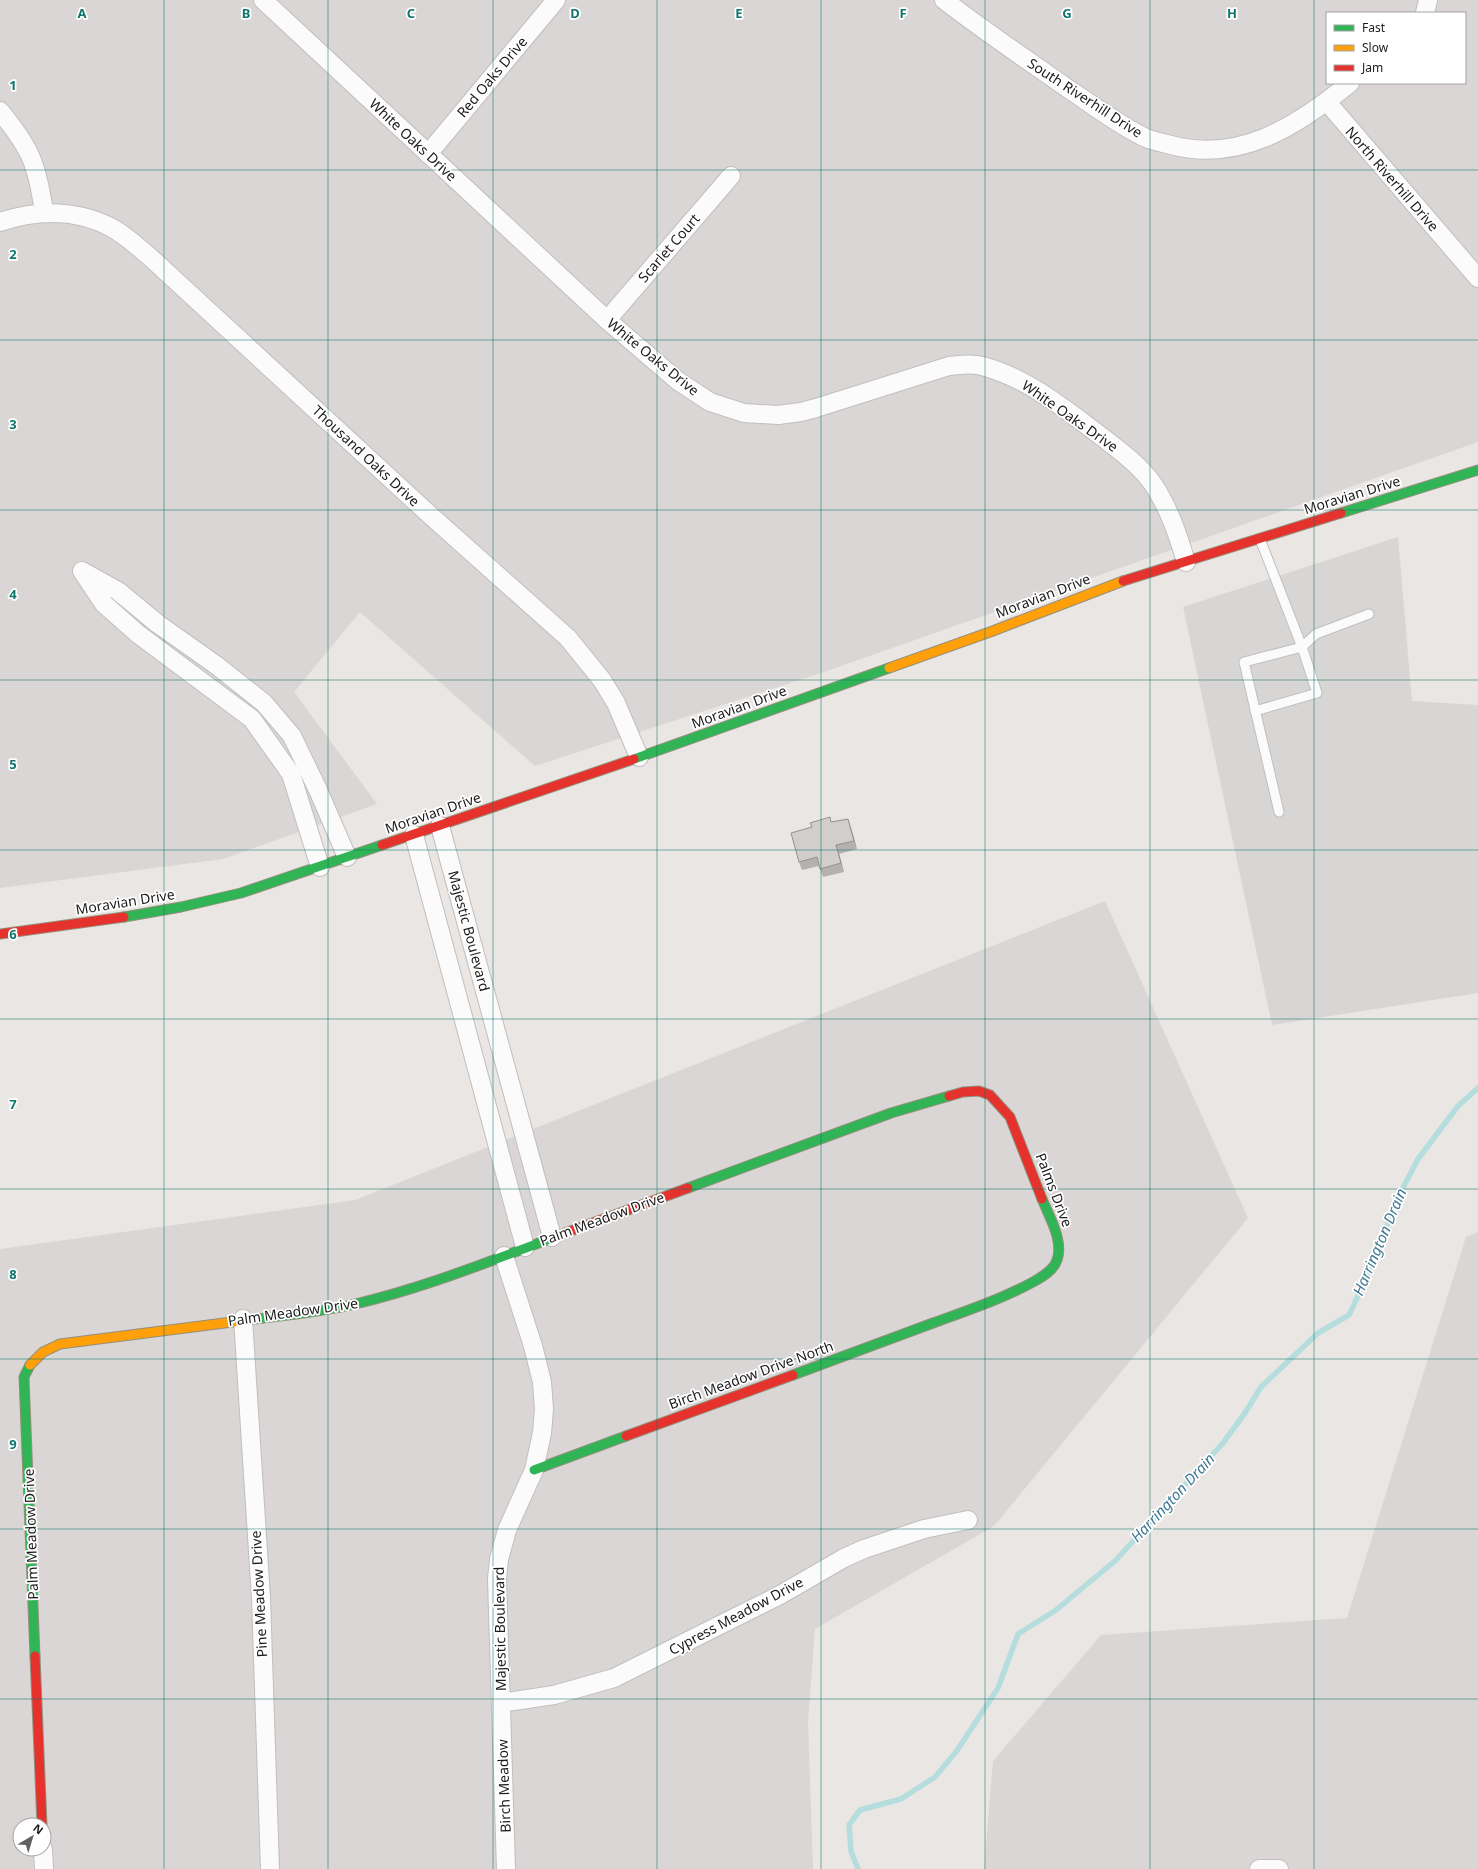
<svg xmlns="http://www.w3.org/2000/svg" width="1478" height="1869" font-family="'Noto Sans',sans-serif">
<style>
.residential{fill:#d9d6d5;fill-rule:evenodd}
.religious{fill:#d8d6d5}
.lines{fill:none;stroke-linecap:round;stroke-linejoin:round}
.stream{stroke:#b6dddd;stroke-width:5.5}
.lane-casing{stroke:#c1bfbe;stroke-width:11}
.street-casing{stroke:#c1bfbe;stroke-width:20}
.fast-casing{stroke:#94907c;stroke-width:11}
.slow-casing{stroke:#94907c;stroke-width:11}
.jam-casing{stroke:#94907c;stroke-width:11}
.lane{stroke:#fcfbfb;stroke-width:9}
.street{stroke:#fcfbfb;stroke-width:18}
.fast{stroke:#30b455;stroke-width:9}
.slow{stroke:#ff9f0a;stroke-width:9}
.jam{stroke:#e5322d;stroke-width:9}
.wall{fill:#b5b1af}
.shaded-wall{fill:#93908f}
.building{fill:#d2cecc;stroke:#93908f}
.grid{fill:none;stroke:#0f766e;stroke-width:1;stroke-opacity:0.55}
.labels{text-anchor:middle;stroke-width:3.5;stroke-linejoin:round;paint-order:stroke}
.street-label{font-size:14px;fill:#1b1b1b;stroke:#fff}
.water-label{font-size:15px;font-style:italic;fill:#407993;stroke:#fff}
.grid-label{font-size:13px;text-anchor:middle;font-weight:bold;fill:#0f766e;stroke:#fff;stroke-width:3.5;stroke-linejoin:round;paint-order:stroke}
</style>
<rect width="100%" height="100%" fill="#eae6e3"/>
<g class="residential">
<path d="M0 0H1478V442L821 673 535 766 360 612 294 692 377 804 223 859 0 888ZM1327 13H1465V83H1327Z"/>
<path d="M1105 901 1248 1218 994 1526 815 1629 808 1721 813 1869H0V1249L355 1200ZM20 1825H44V1849H20Z"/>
<polygon points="1478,1232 1478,1869 984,1869 993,1761 1101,1635 1347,1618 1466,1237"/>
</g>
<polygon class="religious" points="1398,537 1412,701 1478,705 1478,993 1272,1025 1183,607"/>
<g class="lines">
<polyline class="stream" points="858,1869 851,1851 849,1825 860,1810 901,1799 935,1777 956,1752 998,1688 1018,1634 1056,1610 1116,1560 1223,1443 1245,1413 1261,1387 1318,1333 1349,1315 1373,1264 1396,1201 1418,1159 1458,1106 1478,1088"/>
<g class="lane-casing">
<g id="lane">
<polyline points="1260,539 1302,647 1244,662 1279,812"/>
<polyline points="1255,711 1317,693 1302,647 1316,634 1369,614"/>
</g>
</g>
<g class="street-casing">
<g id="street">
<path d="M263 0 607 320 678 381 710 402 744 413 778 415 801 412 816 408 949 366C960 365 971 363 982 366 1025 377 1061 406 1097 433 1116 448 1138 463 1153 484 1169 508 1178 535 1186 562"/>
<path d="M944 0C984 31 1026 59 1067 88 1093 105 1118 125 1146 138 1153 141 1160 142 1167 144 1238 165 1297 126 1350 83"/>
<polyline points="1425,13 1428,0"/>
<polyline points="1327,102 1478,278"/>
<path d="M0 111C31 149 37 164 44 212"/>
<polyline points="428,154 556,0"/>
<path d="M0 222C37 210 77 209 112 228 127 236 139 248 151 258L431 516 568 638 602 680 616 703 639 757"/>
<polyline points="607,320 731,176"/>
<polyline points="82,571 118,591 158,624 216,665 264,703 292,736 318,790 347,857"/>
<polyline points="84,574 104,604 138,634 252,719 291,774 320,867"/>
<polyline points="440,826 552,1237"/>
<polyline points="414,835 525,1247"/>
<polyline points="504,1256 533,1346 542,1382 544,1409 542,1433 534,1470 507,1530 499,1559 497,1579 506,1869"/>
<polyline points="243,1319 261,1598 270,1869"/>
<polyline points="501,1703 554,1695 614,1678 780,1595 844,1558 864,1549 924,1529 968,1520"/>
<polyline points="43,1849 44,1869"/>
<polyline points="1259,1869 1279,1869"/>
</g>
</g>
<g class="fast-casing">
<g id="fast">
<polyline points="1341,513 1478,470"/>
<polyline points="634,759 889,668"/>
<polyline points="124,917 181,907 241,893 382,845"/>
<polyline points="688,1188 891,1113 949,1096"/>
<path d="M240 1321C278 1316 317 1313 355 1304 423 1288 494 1260 560 1235"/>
<polyline points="30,1365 24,1377 35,1656"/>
<path d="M793 1375C840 1358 886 1340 933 1323 966 1311 1002 1299 1033 1282 1042 1277 1054 1270 1057 1260 1064 1241 1049 1216 1042 1199"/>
<polyline points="534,1470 626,1436"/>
</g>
</g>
<g class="slow-casing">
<g id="slow">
<polyline points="889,668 990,632 1123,581"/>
<polyline points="30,1365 43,1352 60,1344 240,1321"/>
</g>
</g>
<g class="jam-casing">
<g id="jam">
<polyline points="1123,581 1341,513"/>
<polyline points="382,845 634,759"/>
<polyline points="0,934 124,917"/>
<polyline points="949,1096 963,1092 979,1091 990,1095 1010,1117 1042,1199"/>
<polyline points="560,1235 688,1188"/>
<polyline points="626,1436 793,1375"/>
<polyline points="35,1656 42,1825"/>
</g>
</g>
<use href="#lane" class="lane"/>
<use href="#street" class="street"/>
<use href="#fast" class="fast"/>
<use href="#slow" class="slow"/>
<use href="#jam" class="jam"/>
</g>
<polygon class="wall" points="848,819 857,849 839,854 844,872 823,877 819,866 802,870 799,862 812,827 831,822"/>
<g class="shaded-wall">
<polygon points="848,819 851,828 857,849 854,841"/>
<polygon points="836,845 839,854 844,872 841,863"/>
</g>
<polygon class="building" points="830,817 831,822 848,819 854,841 836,845 841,863 820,869 817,857 799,862 791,833 812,827 810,823"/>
<path class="grid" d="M164 0V1869M328 0V1869M493 0V1869M657 0V1869M821 0V1869M985 0V1869M1150 0V1869M1314 0V1869M0 170H1478M0 340H1478M0 510H1478M0 680H1478M0 850H1478M0 1019H1478M0 1189H1478M0 1359H1478M0 1529H1478M0 1699H1478"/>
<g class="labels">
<g class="street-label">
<text transform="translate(492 77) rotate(-50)" y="5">Red Oaks Drive</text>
<text transform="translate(1085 98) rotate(33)" y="5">South Riverhill Drive</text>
<text transform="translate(413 140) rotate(43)" y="5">White Oaks Drive</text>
<text transform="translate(1392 179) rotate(49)" y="5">North Riverhill Drive</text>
<text transform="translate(669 248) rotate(-49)" y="5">Scarlet Court</text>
<text transform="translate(653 357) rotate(39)" y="5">White Oaks Drive</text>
<text transform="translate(1070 416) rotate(35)" y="5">White Oaks Drive</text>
<text transform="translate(366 456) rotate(43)" y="5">Thousand Oaks Drive</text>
<text transform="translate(1352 495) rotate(-17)" y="5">Moravian Drive</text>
<text transform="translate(1043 596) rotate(-21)" y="5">Moravian Drive</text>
<text transform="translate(739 707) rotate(-20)" y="5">Moravian Drive</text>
<text transform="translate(433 813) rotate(-19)" y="5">Moravian Drive</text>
<text transform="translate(125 902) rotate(-9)" y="5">Moravian Drive</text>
<text transform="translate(469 931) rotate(75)" y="5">Majestic Boulevard</text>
<text transform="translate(1054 1190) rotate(69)" y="5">Palms Drive</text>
<text transform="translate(602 1219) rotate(-20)" y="5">Palm Meadow Drive</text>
<text transform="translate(293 1312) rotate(-8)" y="5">Palm Meadow Drive</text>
<text transform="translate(751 1375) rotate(-20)" y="5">Birch Meadow Drive North</text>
<text transform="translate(31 1534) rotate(-92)" y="5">Palm Meadow Drive</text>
<text transform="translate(259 1594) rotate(-93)" y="5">Pine Meadow Drive</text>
<text transform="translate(736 1616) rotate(-28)" y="5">Cypress Meadow Drive</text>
<text transform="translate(500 1629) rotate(-91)" y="5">Majestic Boulevard</text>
<text transform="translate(504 1786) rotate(-92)" y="5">Birch Meadow</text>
</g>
<g class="water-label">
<text transform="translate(1380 1242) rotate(-67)" y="5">Harrington Drain</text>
<text transform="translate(1173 1498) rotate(-47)" y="5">Harrington Drain</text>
</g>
</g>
<g class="grid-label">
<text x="82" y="18">A</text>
<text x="246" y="18">B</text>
<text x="411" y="18">C</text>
<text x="575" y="18">D</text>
<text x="739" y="18">E</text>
<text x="903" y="18">F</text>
<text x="1067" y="18">G</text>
<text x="1232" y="18">H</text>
<text x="13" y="90">1</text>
<text x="13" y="259">2</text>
<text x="13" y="429">3</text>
<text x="13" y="599">4</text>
<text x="13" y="769">5</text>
<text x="13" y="939">6</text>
<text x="13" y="1109">7</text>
<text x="13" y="1279">8</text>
<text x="13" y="1449">9</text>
</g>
<rect x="1326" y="12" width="140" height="72" fill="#ffffff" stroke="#a4a4a4"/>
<rect x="1334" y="25" width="20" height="6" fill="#30b455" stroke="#a4a4a4"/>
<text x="1362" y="32" font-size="12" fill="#1b1b1b">Fast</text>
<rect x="1334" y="45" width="20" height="6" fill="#ff9f0a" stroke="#a4a4a4"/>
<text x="1362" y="52" font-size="12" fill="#1b1b1b">Slow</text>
<rect x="1334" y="65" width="20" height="6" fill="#e5322d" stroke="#a4a4a4"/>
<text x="1362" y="72" font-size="12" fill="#1b1b1b">Jam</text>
<g transform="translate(32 1837) rotate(38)"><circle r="19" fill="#ffffff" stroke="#a4a4a4"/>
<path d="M0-3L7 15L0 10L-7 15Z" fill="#636261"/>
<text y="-6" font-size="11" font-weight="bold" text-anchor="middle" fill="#1b1b1b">N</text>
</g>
</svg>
